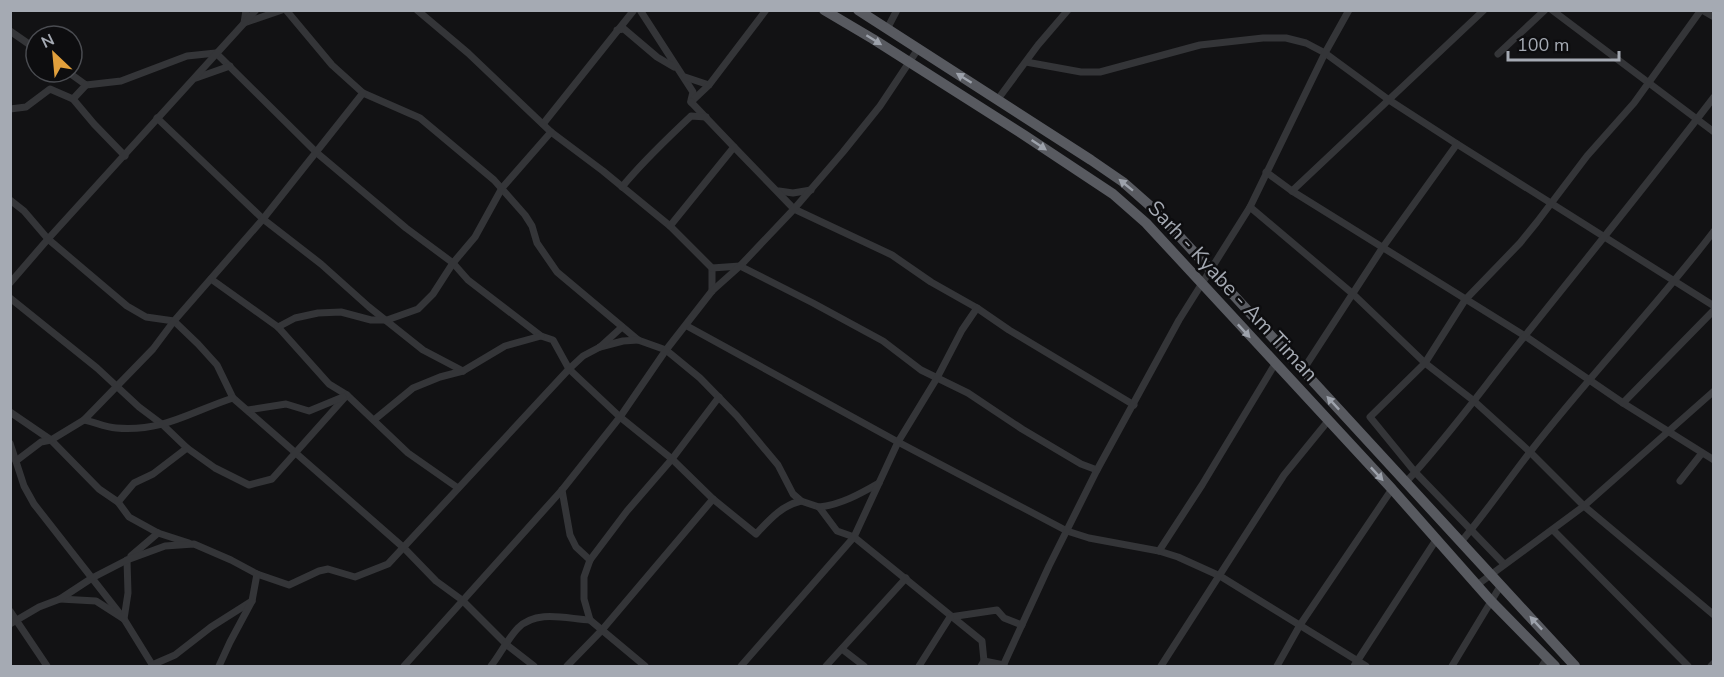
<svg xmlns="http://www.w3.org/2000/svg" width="1724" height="677" font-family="'Nunito Sans',sans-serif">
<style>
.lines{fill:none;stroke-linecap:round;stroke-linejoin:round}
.minor{stroke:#343538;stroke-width:7}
.trunk{stroke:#585a60;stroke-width:10}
.oneway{fill:#9da2ab}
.labels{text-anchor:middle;stroke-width:5;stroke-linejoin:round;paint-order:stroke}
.street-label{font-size:21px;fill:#a5aab3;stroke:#0d0d0f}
</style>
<rect width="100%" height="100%" fill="#121214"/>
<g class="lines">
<g class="minor">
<polyline points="246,10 244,23 282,10"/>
<polyline points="286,10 332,65 363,93 420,118 494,180 525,215 532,226 537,243 557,272 638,340 666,350 700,378 737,416 778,465 793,494 801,501 819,507 837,531 854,537 982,641 984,661 981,666"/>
<polyline points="417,10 468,53 551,132 603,171 670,226 712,268 712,291"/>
<polyline points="640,10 693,92 691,100"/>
<polyline points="1552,10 1714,132"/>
<polyline points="1702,10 1714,17"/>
<polyline points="887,29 897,10"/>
<polyline points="617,30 624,29 657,57 674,67"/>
<polyline points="10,31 36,49"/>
<polyline points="1498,54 1545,10"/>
<polyline points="1026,62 1081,72 1100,72 1200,45 1263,38 1286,38 1306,43 1325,53 1389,100 1457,144 1714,306"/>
<path d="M68 72 86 85 121 81 187 56 216 53 317 153 406 228 453 263 468 280 541 336 553 340 569 369 620 417 672 459 713 499 756 534C770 519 781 506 801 501"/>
<polyline points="685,77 709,85"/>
<polyline points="196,78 230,66"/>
<polyline points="73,99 86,85"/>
<polyline points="998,99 1038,45 1068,10"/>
<polyline points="691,102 709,85 766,10"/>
<polyline points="691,102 734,147"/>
<polyline points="10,109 26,107 50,89 73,99 94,124 125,156"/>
<polyline points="157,118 263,219 321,264 369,307 423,350 463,371"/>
<polyline points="543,124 634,10"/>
<polyline points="1266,172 1292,191 1525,336 1623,403 1714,460"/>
<path d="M622 187C643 161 667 139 691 116L706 117"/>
<polyline points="779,191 793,193 811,190"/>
<polyline points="1292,191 1484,10"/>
<polyline points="10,200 24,211 48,239 127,306 146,317 174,321 198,344 217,365 233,398 404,548 436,581 462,600 507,645 534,666"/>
<polyline points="1250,207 1353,294 1425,363 1474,401 1530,452 1584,506 1714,615"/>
<polyline points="670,226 734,147 794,209 892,255 931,282 977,308 1009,330 1134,405"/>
<polyline points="712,268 740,266 813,303 883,341 921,370 968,393 1022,429 1081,464 1097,470"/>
<polyline points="211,279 278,327 329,384 347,395 408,453 458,488"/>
<polyline points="10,283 48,239 256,10"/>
<polyline points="10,298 97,368 139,407 163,425 187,448 215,468 249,485 272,479 347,395"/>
<polyline points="687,326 898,442 1067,531 1089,538 1159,551 1178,557 1220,576 1366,666"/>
<polyline points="278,327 295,318 318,313 341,312 371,320 387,320 418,309 433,294 453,263 475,237 502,188 551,132"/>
<polyline points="600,347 623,341 638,340"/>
<polyline points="1303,370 1383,247 1457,144"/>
<polyline points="1623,403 1714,310"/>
<polyline points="248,410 286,404 309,411 343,397"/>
<polyline points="10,412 51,440 99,489 118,502 129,517 158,533 189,543"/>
<path d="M84 420C95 422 104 427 116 428 164 432 190 412 233 398"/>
<polyline points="374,420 413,388 440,377 463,371 505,346 541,336"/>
<polyline points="10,443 24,486 34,504 124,619 153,666"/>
<polyline points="16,461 41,442 51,440 84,420 153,349 174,321 263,219 363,93"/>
<polyline points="1680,481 1702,453"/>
<path d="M1406 482C1449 436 1485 385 1524 337 1588 257 1652 178 1714 97"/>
<polyline points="562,490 570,535 576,547 590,560"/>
<polyline points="118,502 134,483 153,474 187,448"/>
<path d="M819 507C840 505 860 494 879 483"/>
<polyline points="1553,530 1688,666"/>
<path d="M1461 542C1485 513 1507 482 1530 452 1589 376 1656 307 1714 231"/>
<polyline points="1159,551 1202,485 1275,364"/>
<polyline points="131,556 158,533"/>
<polyline points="1504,564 1415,472 1370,417 1425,363 1465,300 1520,243 1537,222 1587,156 1634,103 1701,10"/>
<polyline points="1477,585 1584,506 1714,391"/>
<polyline points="60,599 96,601 124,619 128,593 127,560"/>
<polyline points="10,611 47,666"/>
<polyline points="950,617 997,610 1004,618 1022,625"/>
<polyline points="10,624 39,607 60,599 92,578 127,560 165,546 194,544 231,560 257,574 289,585 319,571 328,569 355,577 388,564 569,369 583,356 600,347 622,327"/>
<polyline points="842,649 864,666"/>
<polyline points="984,661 1004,665"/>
<polyline points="152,665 175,655 211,627 252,601"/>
<polyline points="219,666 230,642 252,601 257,574"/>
<polyline points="404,666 562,490 620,417 666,350 712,291 740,266 794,209 843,152 880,106 918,49"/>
<path d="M491 666C499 656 509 637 518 628 537 609 567 619 590 620"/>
<polyline points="567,666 602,630 713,499"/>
<polyline points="645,666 590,620 584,599 584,577 590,560 627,511 672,459 719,397"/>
<polyline points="741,666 854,537 898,442 937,378 962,330 977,308"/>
<polyline points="826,666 906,578"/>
<polyline points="919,666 950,617"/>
<polyline points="1003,666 1049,566 1097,470 1179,320 1250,207 1325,53 1349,10"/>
<polyline points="1161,666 1284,475 1328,421"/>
<polyline points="1277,666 1300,625 1392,489"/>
<polyline points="1354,666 1436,540"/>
<polyline points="1452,666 1501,585"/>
<polyline points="1542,666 1547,658"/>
<polyline points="1711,666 1714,663"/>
</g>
<g class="trunk">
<polyline points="824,10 873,39 1024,135 1113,194 1146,223 1392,489 1491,601 1555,666"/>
<polyline points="858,10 1091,160 1123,182 1157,212 1575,666"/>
</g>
</g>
<defs><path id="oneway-solid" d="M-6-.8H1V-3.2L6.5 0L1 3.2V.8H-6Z" transform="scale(1.5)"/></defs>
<g class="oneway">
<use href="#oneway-solid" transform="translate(874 40) rotate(32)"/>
<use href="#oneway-solid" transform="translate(964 78) rotate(-148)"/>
<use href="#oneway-solid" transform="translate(1039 145) rotate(34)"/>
<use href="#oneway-solid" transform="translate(1126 185) rotate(-141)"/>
<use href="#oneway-solid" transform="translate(1244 331) rotate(47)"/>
<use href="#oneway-solid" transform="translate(1333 403) rotate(-133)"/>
<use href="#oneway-solid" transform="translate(1377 474) rotate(47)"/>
<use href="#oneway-solid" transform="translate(1536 623) rotate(-133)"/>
</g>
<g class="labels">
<g class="street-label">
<text transform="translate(1233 291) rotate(47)" y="7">Sarh - Kyabe - Am Timan</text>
</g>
</g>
<rect width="1724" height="677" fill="none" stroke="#a5aab3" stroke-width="24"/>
<g transform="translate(54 54) rotate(334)"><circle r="28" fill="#0d0d0f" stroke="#4a4c51" stroke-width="1.5"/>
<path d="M0-4.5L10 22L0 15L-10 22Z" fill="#e2a03c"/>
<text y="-9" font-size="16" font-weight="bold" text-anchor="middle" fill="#a5aab3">N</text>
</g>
<path d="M1508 51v9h111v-9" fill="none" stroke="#a5aab3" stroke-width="3"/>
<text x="1517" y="51" font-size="18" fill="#a5aab3" stroke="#0d0d0f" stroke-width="4.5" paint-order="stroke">100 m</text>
</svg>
